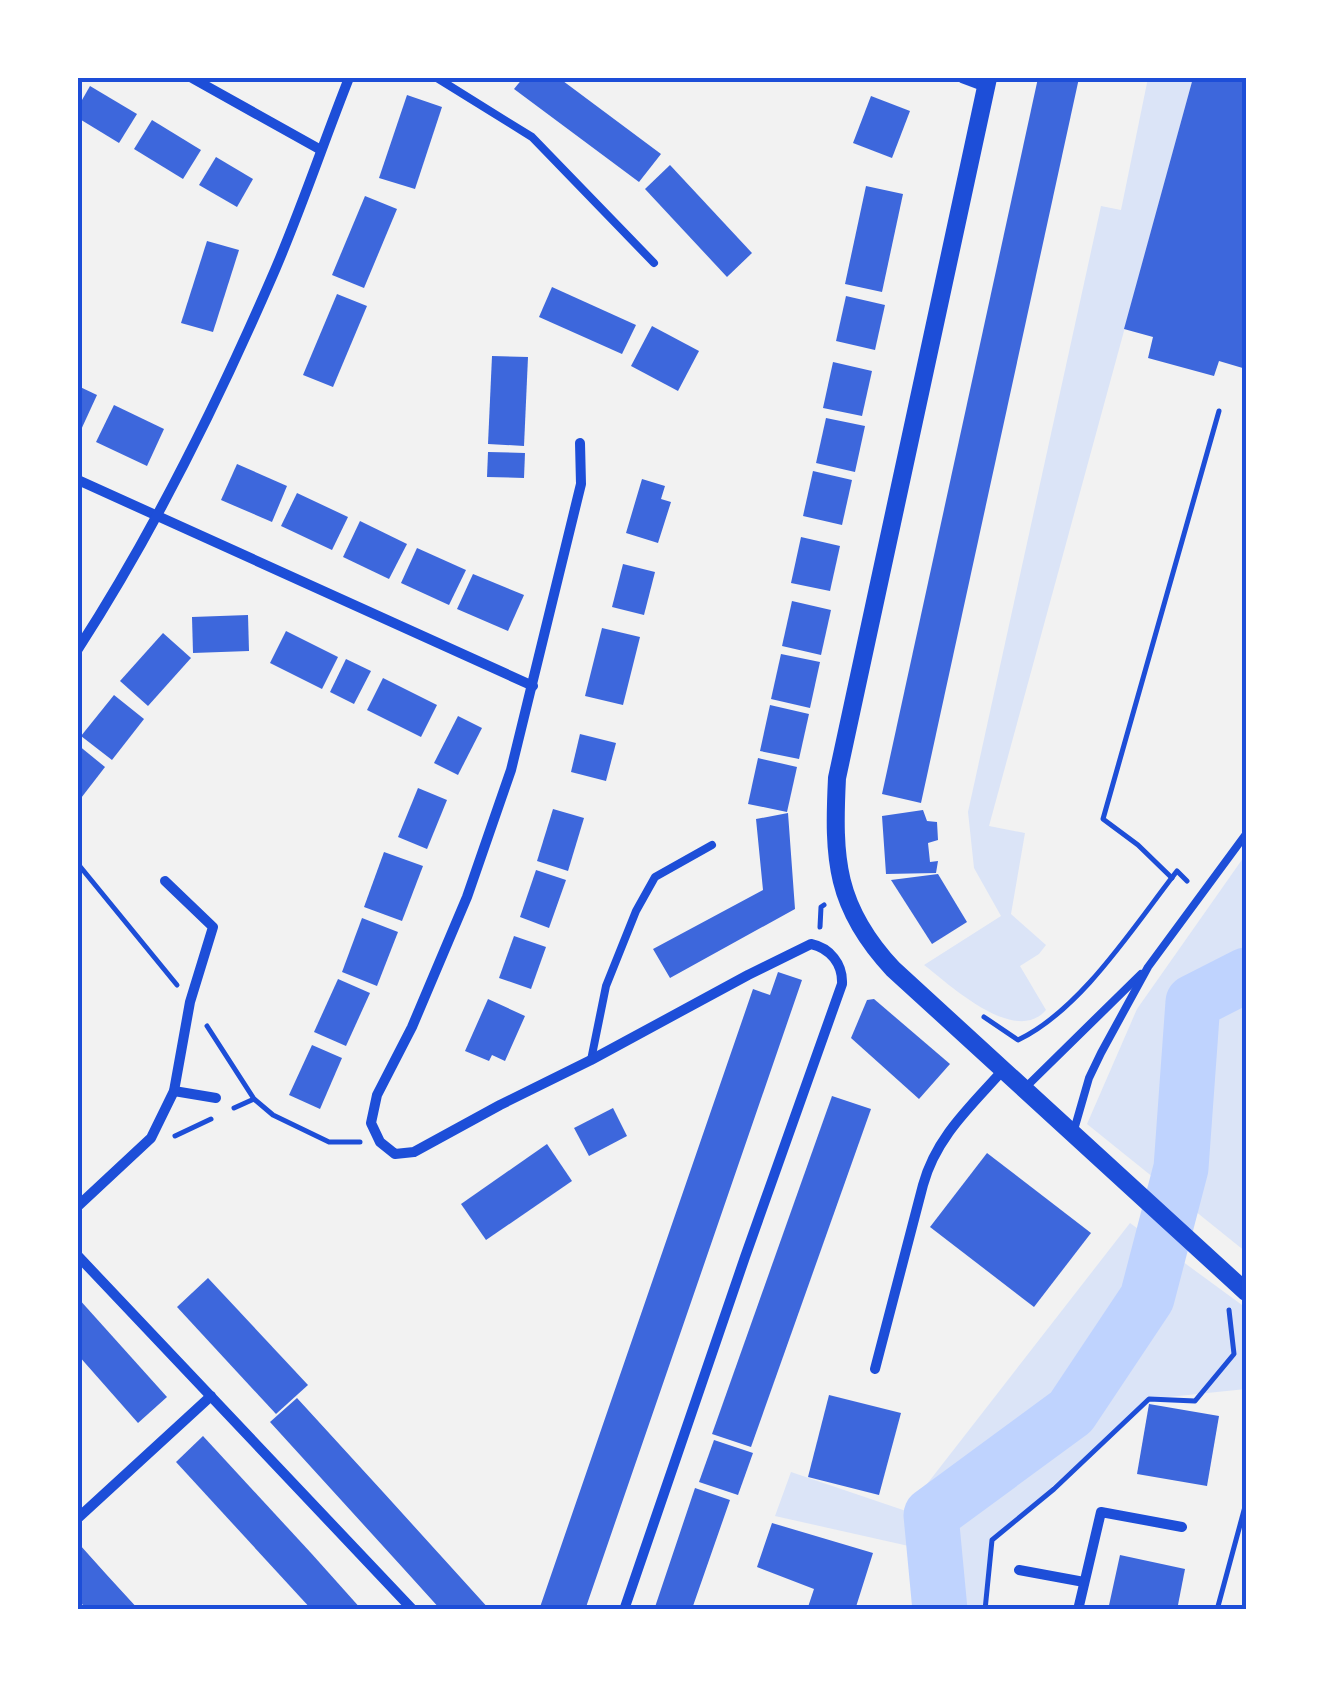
<svg xmlns="http://www.w3.org/2000/svg" width="1324" height="1687" font-family="'Times New Roman',serif">
<style>
.green{fill:#dbe4f7}
.lines{fill:none;stroke-linecap:round;stroke-linejoin:round}
.river{stroke:#bfd3fe;stroke-width:55}
.building{fill:#3d67dc}
.path{stroke:#1d4ed8;stroke-width:5}
.service{stroke:#1d4ed8;stroke-width:8}
.minor{stroke:#1d4ed8;stroke-width:10}
.tertiary{stroke:#1d4ed8;stroke-width:18}
.neatline{fill:none;stroke:#1d4ed8;stroke-width:4}
</style>
<rect width="100%" height="100%" fill="#f2f2f2"/>
<g class="green">
<path d="M1148 78H1193L989 826 1025 833 1011 914 1046 945 1039 954 1020 966 1046 1010C1015 1046 950 985 924 965L1001 916 974 868 968 812 1101 206 1121 210Z"/>
<polygon points="1246,854 1246,1252 1087,1124 1137,1009"/>
<polygon points="1130,1223 1242,1305 1246,1337 1246,1389 1149,1399 993,1540 984,1609 927,1609 929,1604 922,1549 775,1516 791,1472 906,1511"/>
</g>
<g class="lines">
<polyline class="river" points="940,1610 931,1515 1071,1412 1147,1298 1181,1168 1193,1002 1246,975"/>
</g>
<g class="building">
<polygon points="523,78 559,78 661,154 639,182 514,89"/>
<polygon points="1038,78 1079,78 921,803 882,794"/>
<polygon points="1193,78 1246,78 1246,369 1219,361 1214,376 1148,358 1153,337 1124,329"/>
<polygon points="90,86 137,114 119,143 78,118 78,107"/>
<polygon points="407,95 442,107 415,189 379,178"/>
<polygon points="871,96 910,111 892,158 853,143"/>
<polygon points="152,120 201,150 183,179 134,149"/>
<polygon points="216,157 253,179 237,207 199,185"/>
<polygon points="670,165 752,253 727,277 645,189"/>
<polygon points="866,186 903,194 882,292 845,284"/>
<polygon points="365,196 397,209 364,288 332,275"/>
<polygon points="207,241 239,250 213,332 181,323"/>
<polygon points="552,287 636,325 622,354 539,317"/>
<polygon points="337,294 367,306 333,387 303,375"/>
<polygon points="846,296 885,305 875,350 836,341"/>
<polygon points="652,326 699,351 678,391 631,366"/>
<polygon points="492,356 528,357 524,446 488,444"/>
<polygon points="833,362 872,371 862,416 823,408"/>
<polygon points="78,386 97,395 80,432 78,431"/>
<polygon points="114,405 164,429 147,466 96,442"/>
<polygon points="826,418 865,426 855,472 816,463"/>
<polygon points="488,452 525,453 524,478 487,477"/>
<polygon points="237,464 287,486 272,522 221,500"/>
<polygon points="813,471 852,480 842,525 803,516"/>
<polygon points="642,479 665,486 661,499 671,502 658,543 626,533"/>
<polygon points="297,493 348,517 332,550 281,526"/>
<polygon points="360,521 407,544 389,579 343,557"/>
<polygon points="801,537 840,546 830,591 791,583"/>
<polygon points="417,548 466,570 449,605 401,583"/>
<polygon points="623,564 655,572 644,615 612,607"/>
<polygon points="473,574 524,595 508,631 457,609"/>
<polygon points="792,601 831,610 821,655 782,646"/>
<polygon points="248,615 249,651 193,653 192,617"/>
<polygon points="602,628 640,637 623,705 585,696"/>
<polygon points="286,631 338,657 322,689 270,663"/>
<polygon points="163,633 191,658 148,706 120,681"/>
<polygon points="781,654 820,662 810,708 771,699"/>
<polygon points="346,659 371,671 354,704 330,692"/>
<polygon points="383,678 437,705 421,737 367,710"/>
<polygon points="114,695 144,719 112,760 81,736"/>
<polygon points="770,705 809,714 799,759 760,751"/>
<polygon points="458,716 482,728 458,775 434,763"/>
<polygon points="580,734 616,743 606,781 571,772"/>
<polygon points="78,745 105,767 78,802"/>
<polygon points="758,758 797,767 787,812 748,804"/>
<polygon points="418,788 447,800 427,849 398,837"/>
<polygon points="553,809 584,818 568,871 537,861"/>
<polygon points="923,810 927,821 937,822 938,840 928,843 930,862 938,861 936,873 886,874 882,816"/>
<polygon points="788,813 795,909 670,978 653,949 763,890 756,819"/>
<polygon points="384,852 423,866 402,921 364,907"/>
<polygon points="536,870 566,880 549,928 520,917"/>
<polygon points="938,874 967,922 932,944 891,880"/>
<polygon points="362,918 398,932 377,986 342,972"/>
<polygon points="514,936 546,947 531,989 499,978"/>
<polygon points="778,972 802,980 585,1610 539,1610 753,989 770,995"/>
<polygon points="338,979 370,993 346,1046 314,1032"/>
<polygon points="488,999 525,1016 505,1061 492,1055 489,1061 465,1051"/>
<polygon points="874,999 950,1064 919,1099 851,1038 867,1000"/>
<polygon points="312,1045 342,1058 320,1109 289,1095"/>
<polygon points="832,1096 871,1109 751,1447 712,1434"/>
<polygon points="613,1108 627,1136 589,1156 574,1128"/>
<polygon points="547,1144 572,1181 486,1240 461,1204"/>
<polygon points="987,1153 1091,1233 1034,1307 930,1227"/>
<polygon points="208,1278 308,1385 276,1414 177,1307"/>
<polygon points="78,1298 167,1397 138,1423 78,1355"/>
<polygon points="829,1395 901,1413 879,1495 808,1477"/>
<polygon points="297,1398 383,1492 490,1610 441,1610 403,1568 270,1422"/>
<polygon points="1149,1404 1219,1416 1207,1486 1137,1474"/>
<polygon points="203,1436 311,1553 362,1610 312,1610 176,1462"/>
<polygon points="714,1440 753,1453 738,1495 699,1482"/>
<polygon points="695,1488 730,1500 693,1606 692,1610 654,1610"/>
<polygon points="772,1523 873,1553 855,1610 807,1610 814,1589 757,1567"/>
<polygon points="80,1545 106,1574 139,1610 87,1610 78,1599 78,1547"/>
<polygon points="1120,1555 1185,1569 1177,1610 1108,1610"/>
</g>
<g class="lines">
<g class="path">
<polyline points="78,864 177,985"/>
<polyline points="1172,878 1138,845 1103,819 1219,411"/>
<polyline points="820,927 821,907 824,905"/>
<path d="M984 1017 1018 1040C1081 1010 1134 926 1177 871L1187 881"/>
<polyline points="207,1026 254,1099 273,1115 329,1142 360,1142"/>
<polyline points="234,1108 254,1099"/>
<polyline points="175,1136 211,1119"/>
<polyline points="985,1610 992,1540 1054,1489 1149,1399 1195,1401 1234,1354 1229,1310"/>
<polyline points="1217,1610 1246,1503"/>
</g>
<g class="service">
<polyline points="437,78 532,137 654,263"/>
<polyline points="591,1060 606,986 636,911 655,877 712,845"/>
<polyline points="1026,1087 1141,974"/>
<polyline points="1074,1130 1089,1078 1101,1053 1148,967 1246,834"/>
</g>
<g class="minor">
<polyline points="192,78 321,150"/>
<polyline points="962,78 986,87"/>
<path d="M580 443 581 484 511 770 467 897 412 1027 377 1095 371 1123 380 1142 395 1154 414 1152 500 1105 591 1060 748 975 811 944C830 948 843 964 842 984L745 1257 624 1610"/>
<polyline points="78,480 533,686"/>
<path d="M78 649C155 530 219 400 275 270 302 207 324 141 349 78"/>
<polyline points="174,1091 216,1098"/>
<polyline points="78,1206 151,1138 174,1091 190,1002 213,927 165,881"/>
<polyline points="78,1256 413,1610"/>
<path d="M875 1369 923 1185C936 1137 971 1106 1003 1070"/>
<polyline points="78,1518 211,1396"/>
<polyline points="1019,1570 1084,1582"/>
<polyline points="1078,1610 1101,1512 1182,1527"/>
</g>
<path class="tertiary" d="M988 78 837 778C833 859 835 907 893 969L1246 1292"/>
</g>
<rect width="1324" height="1687" fill="none" stroke="#ffffff" stroke-width="160"/>
<rect x="80" y="80" width="1164" height="1527" class="neatline"/>
</svg>
